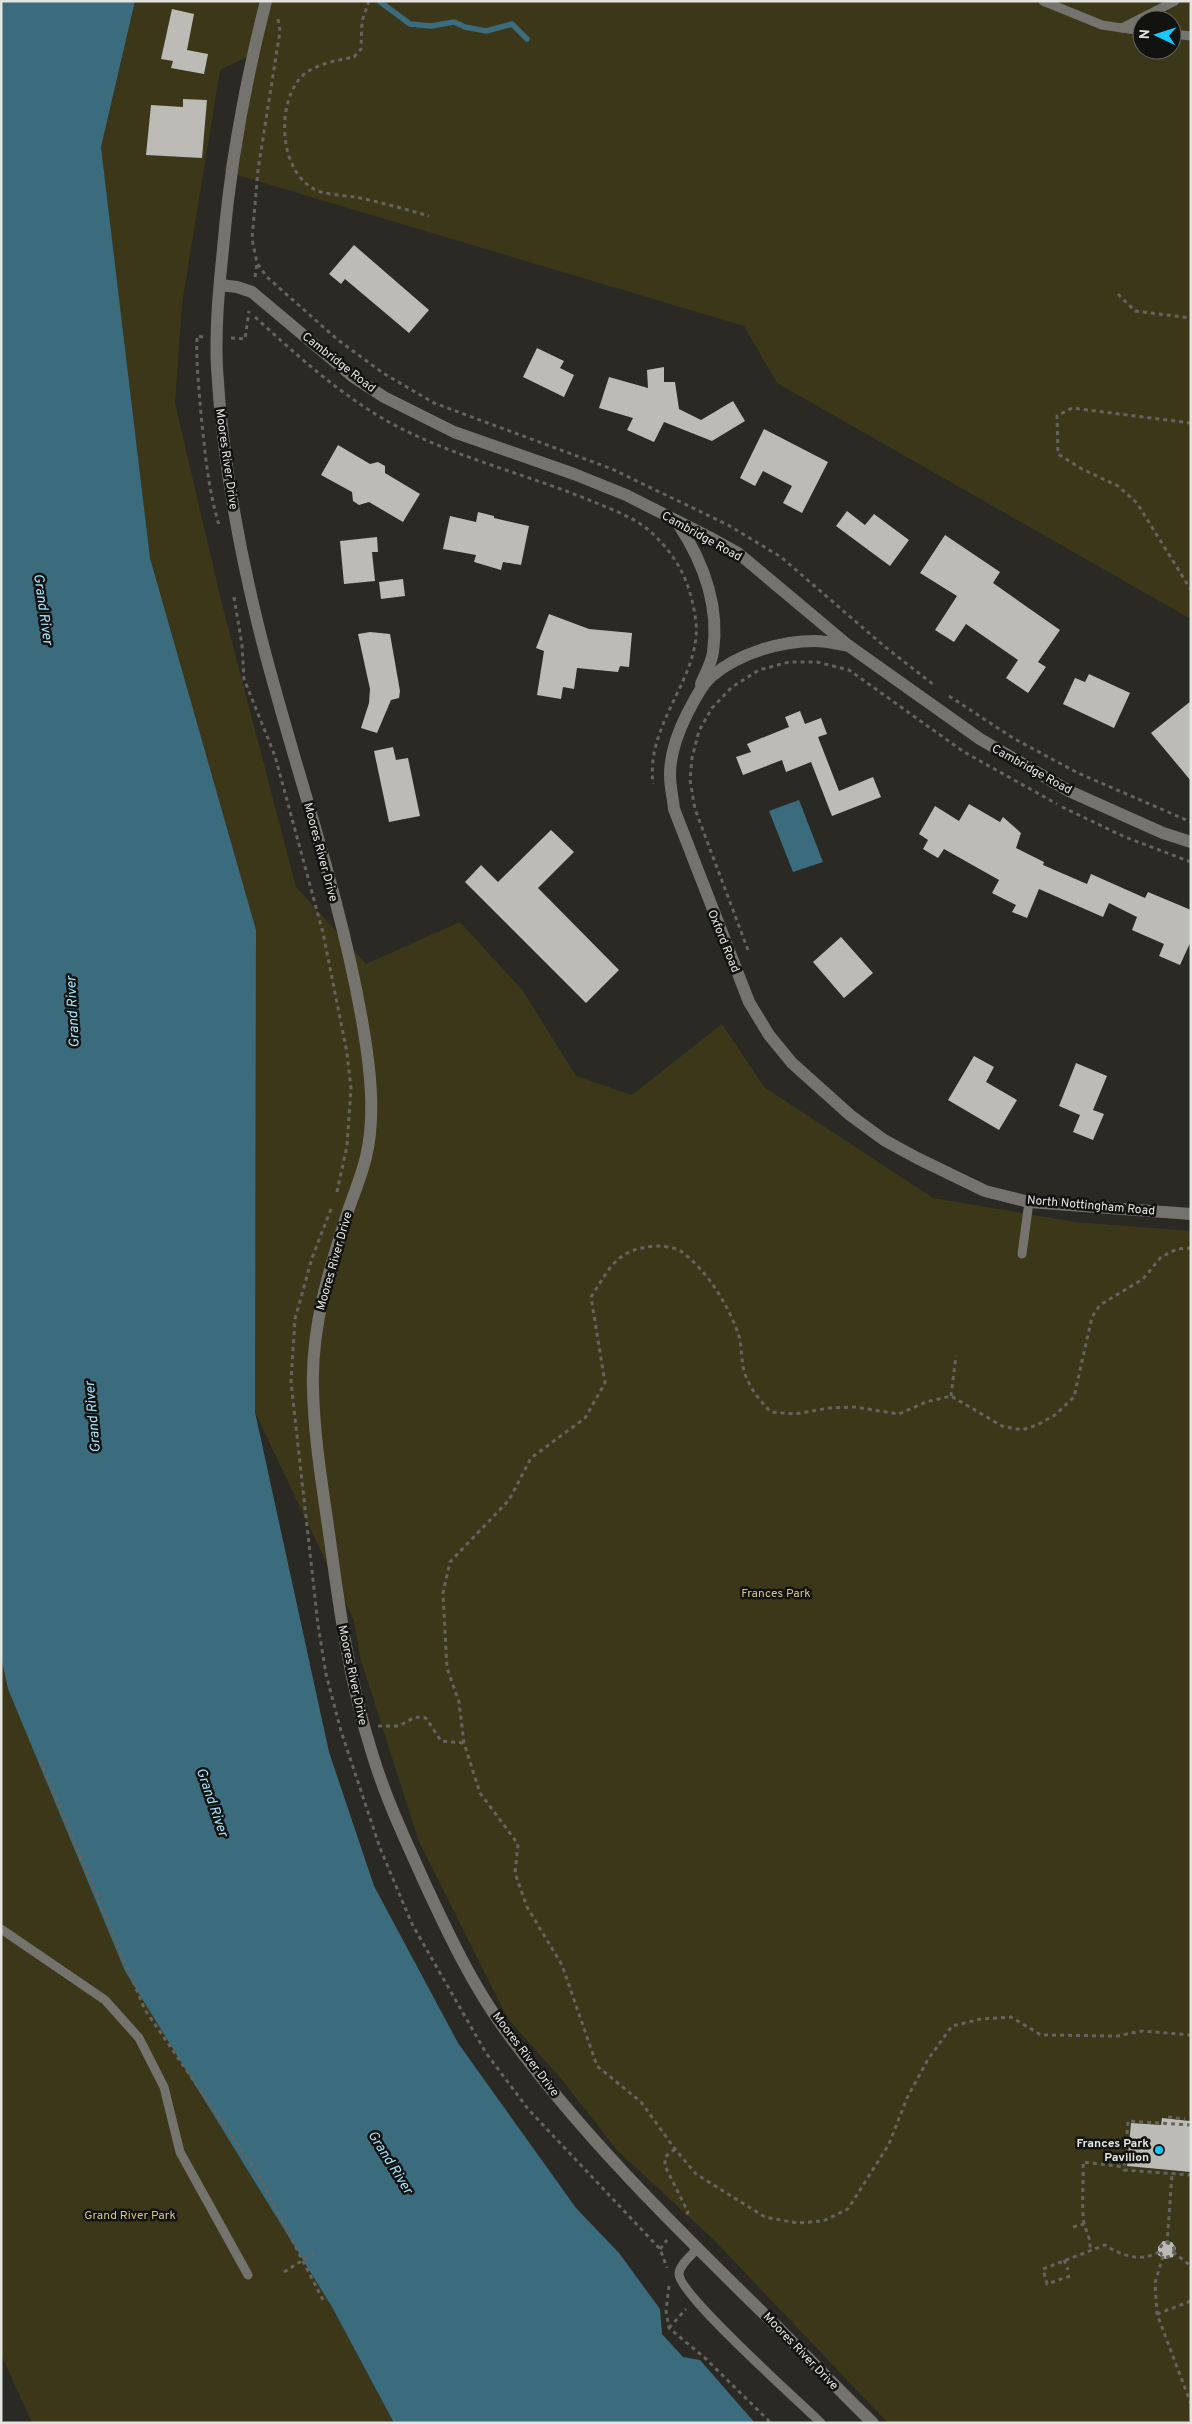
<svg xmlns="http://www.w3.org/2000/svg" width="1192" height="2424" font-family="Overpass,sans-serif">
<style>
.green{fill:#3d371a;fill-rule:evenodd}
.water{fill:#3b6c7e}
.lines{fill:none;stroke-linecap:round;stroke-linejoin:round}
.stream{stroke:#3b6c7e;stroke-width:5.5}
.building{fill:#bdbbb5}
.path{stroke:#64635f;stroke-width:3;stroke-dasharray:4 4;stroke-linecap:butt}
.service{stroke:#74736d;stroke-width:9}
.minor{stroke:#74736d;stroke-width:12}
.poi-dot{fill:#13cafb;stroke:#121210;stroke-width:2}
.labels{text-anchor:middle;stroke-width:5;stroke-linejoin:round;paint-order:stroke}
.street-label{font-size:12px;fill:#e4e4e0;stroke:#121210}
.park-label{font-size:12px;fill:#d3c47f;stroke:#121210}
.poi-label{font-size:12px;font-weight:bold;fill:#e4e4e0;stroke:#121210;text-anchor:end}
.water-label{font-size:14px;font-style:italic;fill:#a5e5fd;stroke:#121210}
</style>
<rect width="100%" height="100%" fill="#2a2924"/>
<g class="green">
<path d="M135 1H1191V619L777 383 744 326 224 171 251 55 220 70 182 304 175 403 221 600 296 887 366 964 460 922 523 991 576 1076 632 1095 722 1024 764 1087 933 1198 1075 1222 1191 1231V2423H888L714 2240 617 2150 559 2076 508 2019 418 1839 360 1657 354 1621 255 1412 256 930 150 558 101 147ZM1142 20H1172V50H1142Z"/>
<polygon points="1,1657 8,1689 36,1754 394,2423 32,2423 1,2354"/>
</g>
<g class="water">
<polygon points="1,1 135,1 101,147 150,558 256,930 255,1412 329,1752 374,1886 458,2043 576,2208 619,2253 660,2309 662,2334 683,2357 700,2360 755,2423 394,2423 332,2307 125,1971 8,1689 1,1657"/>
<polygon points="799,800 823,862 793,872 769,811"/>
</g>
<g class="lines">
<polyline class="stream" points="379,1 410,24 431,26 454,22 465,27 486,31 512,24 527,39"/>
</g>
<g class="building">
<polygon points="172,9 194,14 187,50 208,54 204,74 171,68 173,61 161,59"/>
<polygon points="183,99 207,100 202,158 146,155 151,105 183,107"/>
<polygon points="354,245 429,310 409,333 345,279 341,284 329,274"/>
<polygon points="537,348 564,361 560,368 574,375 564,397 523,377"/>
<polygon points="664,367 664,382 675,382 679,409 701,420 733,401 745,421 712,441 664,422 654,442 627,430 633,418 599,408 609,377 648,388 647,370"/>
<polygon points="764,429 828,462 802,513 783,503 792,486 763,471 755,486 740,478"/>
<polygon points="338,445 370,464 378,462 385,466 385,473 420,494 403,522 369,502 359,505 353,501 352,492 321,475"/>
<polygon points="847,511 865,525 874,514 909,540 890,566 836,526"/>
<polygon points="478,512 494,516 494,518 529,526 521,565 503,562 501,570 474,562 476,555 443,549 450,516 476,522"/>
<polygon points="945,535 1000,572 993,583 1060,630 1038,662 1046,667 1028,693 1006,678 1018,660 966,624 954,642 935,630 957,596 920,573"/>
<polygon points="377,537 378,552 372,552 375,581 344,584 340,541"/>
<polygon points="403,579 405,596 381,599 379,582"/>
<polygon points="549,614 589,629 632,633 629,667 620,666 618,672 577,668 574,689 563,687 561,699 537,695 544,651 536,648"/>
<polygon points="370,632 390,634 400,691 399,698 391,700 377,733 361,728 369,703 370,689 358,634"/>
<polygon points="1089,674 1130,693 1114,728 1063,704 1075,678 1085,682"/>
<polygon points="1191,701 1191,781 1151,733"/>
<polygon points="800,711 805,724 821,718 827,734 818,737 839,791 873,777 881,797 832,816 811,762 786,772 782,760 743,775 736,757 751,752 747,744 789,727 785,717"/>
<polygon points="393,747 396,760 408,758 420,816 389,822 374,751"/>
<polygon points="969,804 1000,822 1003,817 1021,833 1016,848 1044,862 1043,865 1087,884 1091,874 1145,898 1148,892 1191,910 1191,941 1180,965 1159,956 1164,944 1132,930 1137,917 1109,903 1103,917 1039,889 1027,918 1012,912 1016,905 992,893 999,880 944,849 938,858 923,849 928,840 919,834 935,806 959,821"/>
<polygon points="551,830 574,852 538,888 619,970 586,1003 465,882 481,865 498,882"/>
<polygon points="841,937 873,973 844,998 813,962"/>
<polygon points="974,1056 994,1067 986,1082 1017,1100 999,1130 948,1100"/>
<polygon points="1076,1063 1107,1076 1093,1110 1104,1114 1093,1140 1073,1132 1080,1115 1059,1106"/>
<polygon points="1162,2118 1190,2121 1191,2172 1127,2166 1131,2123 1161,2125"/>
<polygon points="1163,2241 1172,2242 1176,2248 1173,2257 1165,2259 1158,2255 1158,2247"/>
</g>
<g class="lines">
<g class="path">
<path d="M369 1 362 21 361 49 354 57C338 60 314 64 301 77 276 105 279 170 314 189 324 195 343 195 355 197 380 202 405 209 429 216"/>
<polyline points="278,19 280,31 258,170 252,239 257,263 267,277 338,340 383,373 434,403 612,469 728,525 781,557 884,646 934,685"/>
<polyline points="255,277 257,263"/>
<polyline points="1118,294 1135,311 1191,318"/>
<path d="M255 317C301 359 347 401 402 429 462 459 528 475 589 500 610 509 635 517 652 533 678 558 689 580 695 615 706 674 645 720 653 784"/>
<path d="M203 337 197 336C196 363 199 388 201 414 205 452 208 489 219 525"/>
<polyline points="231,338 245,339 249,311"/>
<polyline points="1191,423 1072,408 1057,416 1058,454 1082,469 1118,486 1137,503 1191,590"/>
<polyline points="234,597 242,645 244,679 275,756 323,933 347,1053 351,1088 347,1146 337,1192"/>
<polyline points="949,696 1013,738 1078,773 1191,822"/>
<polyline points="1062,807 1125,837 1191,862"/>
<polyline points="748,950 695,809 690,780 692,758 699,731 712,708 732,687 759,670 789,662 817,662 849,670 964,752 1057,804"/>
<polyline points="331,1209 312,1258 295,1319 291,1382 318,1625 326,1674 341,1731 380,1848 412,1924 486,2053 528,2109 660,2249 667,2268"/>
<path d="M1191 1248 1177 1249 1161 1257 1143 1279 1100 1305 1092 1317 1074 1397 1055 1415 1037 1425 1022 1430 1002 1426 951 1396 926 1402 899 1414 855 1407 829 1408 795 1414 771 1412C759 1400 749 1387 744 1371 741 1359 742 1345 738 1333 727 1303 707 1271 682 1252 675 1247 664 1246 656 1246 617 1249 611 1266 591 1297L605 1383 585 1418 531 1458 509 1500 450 1562 443 1593 447 1668 459 1702 464 1743 480 1793 518 1844 515 1873 527 1907 562 1965 597 2066 641 2102 675 2149 696 2174 765 2217 797 2223 823 2221 848 2209 889 2144 907 2098 927 2061 952 2026 981 2019 1011 2017 1041 2035 1117 2036 1142 2031 1191 2035"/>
<polyline points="951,1396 956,1356"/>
<polyline points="378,1726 399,1726 415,1717 426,1718 441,1741 464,1743"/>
<polyline points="40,1760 145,2010 258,2174 323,2300"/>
<polyline points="1168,2117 1185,2119"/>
<polyline points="1191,2125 1128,2121 1124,2170 1191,2175"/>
<polyline points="675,2149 665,2157 665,2166 688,2212 685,2217"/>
<path d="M1084 2224C1081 2204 1084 2183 1083 2162L1125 2167"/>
<polyline points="1073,2227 1084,2224 1090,2241 1090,2250"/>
<circle cx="1167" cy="2250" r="7"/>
<polyline points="1167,2244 1172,2174"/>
<polyline points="660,2249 667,2240"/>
<polyline points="1173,2252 1191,2266"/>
<polyline points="1163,2256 1155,2283 1157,2314 1191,2404"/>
<polyline points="1064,2260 1068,2270"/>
<polyline points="284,2272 316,2252"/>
<path d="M1070 2276 1047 2284 1043 2269 1105 2245C1122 2256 1142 2263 1160 2251"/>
<polyline points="669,2286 666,2311 669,2328 705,2358 771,2423"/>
<polyline points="1157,2314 1191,2301"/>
<polyline points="669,2328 686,2309"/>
</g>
<g class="service">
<polyline points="1043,1 1102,25 1142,31"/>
<polyline points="1122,28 1175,1"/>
<polyline points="1172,34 1191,36"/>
<polyline points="1022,1254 1029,1202"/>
<polyline points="1,1929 105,2000 139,2038 164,2087 180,2152 248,2275"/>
<path d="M697 2249C692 2255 679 2265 679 2274 679 2295 800 2402 821 2423"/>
</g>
<g class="minor">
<path d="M266 1C245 83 230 165 223 249 219 288 215 328 217 368 222 455 238 544 259 629 292 761 340 891 363 1026 370 1067 376 1116 366 1157 362 1174 355 1191 349 1208 330 1266 311 1326 313 1388 314 1437 322 1484 329 1533 339 1607 349 1681 372 1753 386 1800 407 1843 427 1888 449 1935 472 1984 503 2027 578 2131 669 2221 761 2311 799 2347 835 2387 873 2423"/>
<polyline points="220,285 237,287 252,292 352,376 384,397 454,432 574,474 626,495 709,537 738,553 849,646 980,739 1069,791 1163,833 1191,842"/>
<path d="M677 522C703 561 720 604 713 652 712 662 705 674 701 684"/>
<path d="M849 646C838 644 826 641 815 641 781 641 739 653 712 676 701 685 694 701 687 714 678 732 670 754 670 775 670 787 673 798 674 809L749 1002 769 1035 792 1063 850 1115 884 1140 917 1158 985 1191 1029 1202 1191 1214"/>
</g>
</g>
<circle class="poi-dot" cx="1159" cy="2150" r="5"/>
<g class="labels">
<g class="street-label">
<text transform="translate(339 362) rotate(38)" y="4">Cambridge Road</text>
<text transform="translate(227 459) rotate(82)" y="4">Moores River Drive</text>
<text transform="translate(702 536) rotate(29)" y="4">Cambridge Road</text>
<text transform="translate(1032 769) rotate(29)" y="4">Cambridge Road</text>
<text transform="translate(321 852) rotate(75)" y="4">Moores River Drive</text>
<text transform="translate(724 941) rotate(68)" y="4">Oxford Road</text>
<text transform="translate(1091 1205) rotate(5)" y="4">North Nottingham Road</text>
<text transform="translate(334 1261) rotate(-74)" y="4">Moores River Drive</text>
<text transform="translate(353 1675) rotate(78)" y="4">Moores River Drive</text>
<text transform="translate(526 2054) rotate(53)" y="4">Moores River Drive</text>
<text transform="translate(801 2351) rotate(46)" y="4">Moores River Drive</text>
</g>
<g class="park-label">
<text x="776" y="1597">Frances Park</text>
<text x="130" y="2219">Grand River Park</text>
</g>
<g class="poi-label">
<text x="1149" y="2147">Frances Park<tspan x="1149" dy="14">Pavilion</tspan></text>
</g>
<g class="water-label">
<text transform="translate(44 609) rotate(82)" y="5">Grand River</text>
<text transform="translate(72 1012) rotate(-93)" y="5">Grand River</text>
<text transform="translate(92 1417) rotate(-95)" y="5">Grand River</text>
<text transform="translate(213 1802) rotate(71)" y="5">Grand River</text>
<text transform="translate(391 2162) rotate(58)" y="5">Grand River</text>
</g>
</g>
<rect width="1192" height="2424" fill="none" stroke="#e4e4e0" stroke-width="5"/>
<g transform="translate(1157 35) rotate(274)"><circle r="24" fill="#121210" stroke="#666663"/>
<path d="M0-4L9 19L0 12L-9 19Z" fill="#13cafb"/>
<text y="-8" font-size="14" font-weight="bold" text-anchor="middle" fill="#e4e4e0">N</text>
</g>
</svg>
